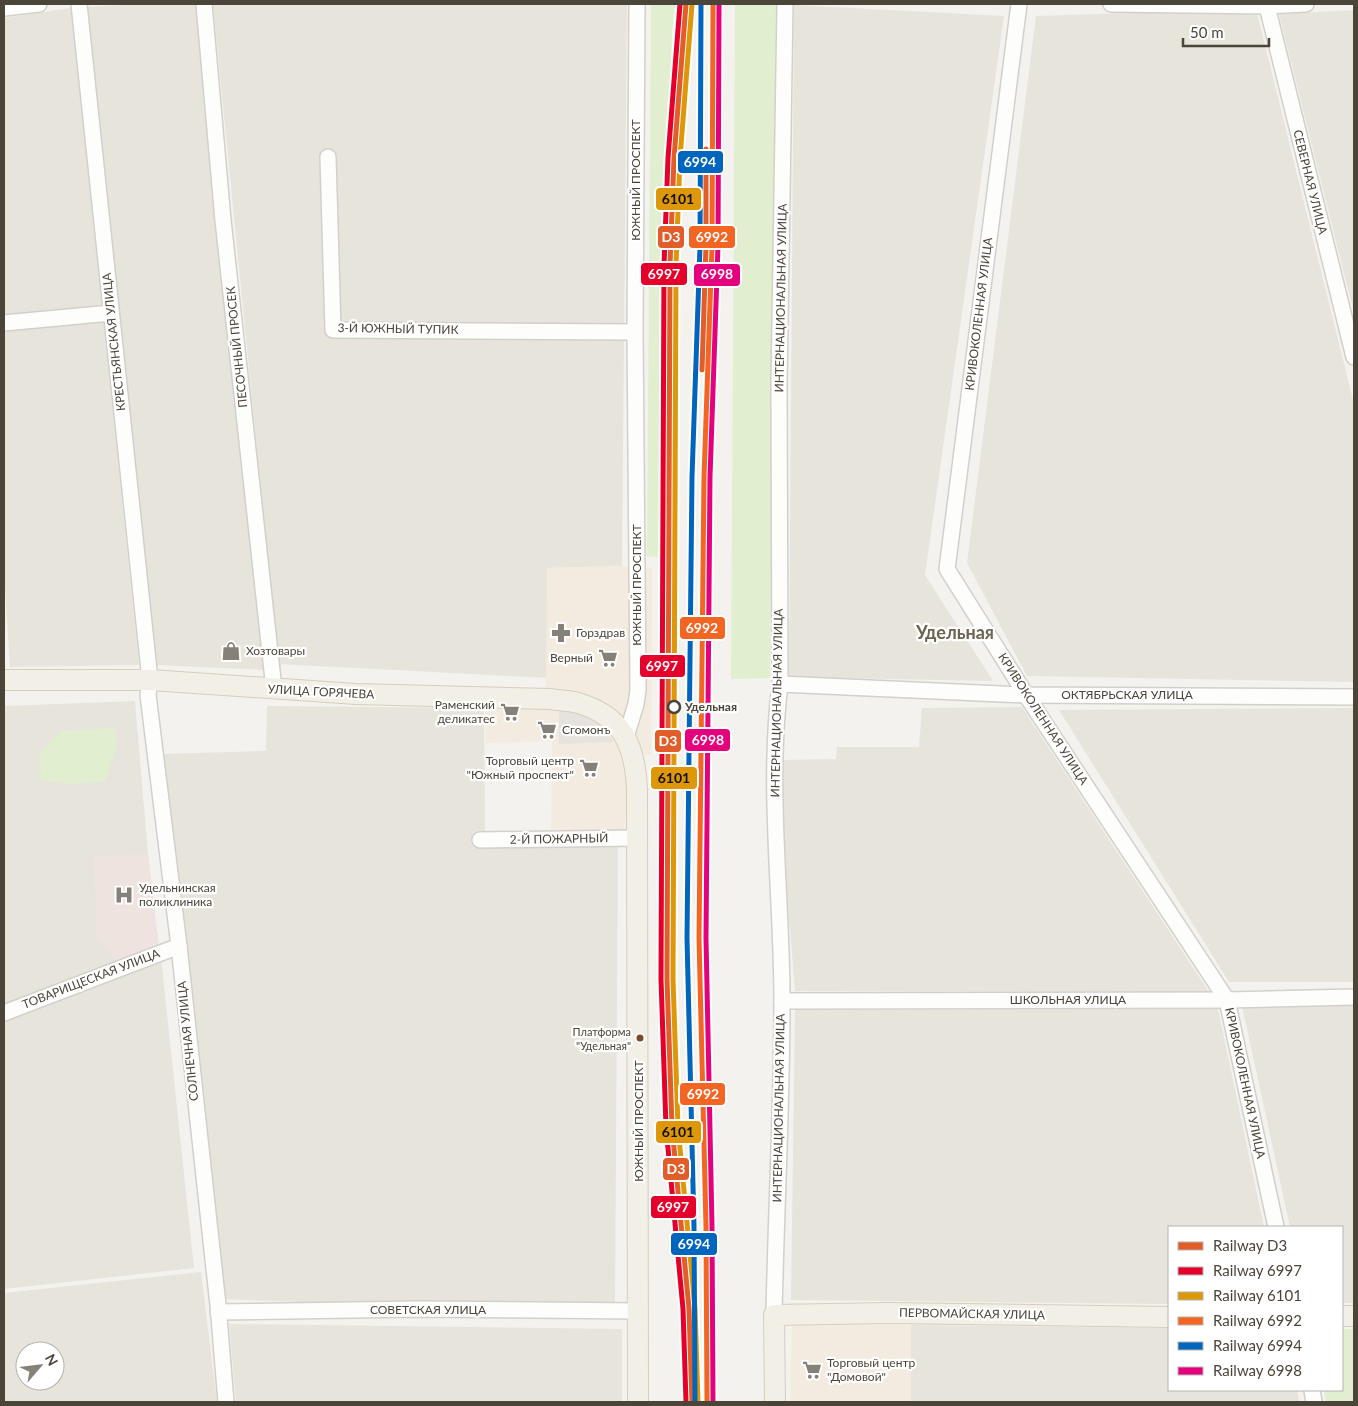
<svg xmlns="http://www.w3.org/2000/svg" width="1358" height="1406" font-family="Lato,sans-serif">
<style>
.residential{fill:#e7e4dc;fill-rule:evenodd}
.commercial{fill:#f3ebdf}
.medical{fill:#eee3df}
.green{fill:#e1eecf}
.parking{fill:#e6e3df}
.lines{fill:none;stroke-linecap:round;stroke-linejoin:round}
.minor-casing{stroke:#d2d0cb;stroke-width:18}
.major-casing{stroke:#d6cebb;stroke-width:22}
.minor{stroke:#fdfdfc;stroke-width:15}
.major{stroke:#f2efe6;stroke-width:20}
.rail-1-casing{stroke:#fff;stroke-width:9}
.rail-2-casing{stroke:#fff;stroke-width:9}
.rail-3-casing{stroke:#fff;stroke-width:9}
.rail-4-casing{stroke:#fff;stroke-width:9}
.rail-5-casing{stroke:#fff;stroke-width:9}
.rail-6-casing{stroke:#fff;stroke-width:9}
.rail-1{stroke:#e15d29;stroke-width:5}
.rail-2{stroke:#e4002b;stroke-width:5}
.rail-3{stroke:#dd9709;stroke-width:5}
.rail-4{stroke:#f26522;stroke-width:5}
.rail-5{stroke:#0065bd;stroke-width:5}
.rail-6{stroke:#e5007d;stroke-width:5}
.stop-dot{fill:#fff;stroke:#4b4439;stroke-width:2.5}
.bus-dot{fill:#7a4b2a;stroke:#fff;stroke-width:2}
.labels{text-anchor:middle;stroke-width:4.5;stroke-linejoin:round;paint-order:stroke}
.bus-label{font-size:11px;fill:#4b4439;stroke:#fff;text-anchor:end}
.street-label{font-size:12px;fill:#4b4439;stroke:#fff}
.poi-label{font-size:12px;fill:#4b4439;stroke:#fff;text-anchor:start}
.stop-label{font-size:12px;font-weight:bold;fill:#4b4439;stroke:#fff;text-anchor:start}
.district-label{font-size:18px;font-weight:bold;fill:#6e6250;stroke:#fff}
.line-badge{stroke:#fff;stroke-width:2}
.badge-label{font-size:14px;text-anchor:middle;font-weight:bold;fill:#fff}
.pale-badge-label{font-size:14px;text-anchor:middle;font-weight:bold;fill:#111}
</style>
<rect width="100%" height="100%" fill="#f4f2ee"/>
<g class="residential">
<polygon points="142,4 197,4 265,670 156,665 87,7"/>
<polygon points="213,4 627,4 622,566 547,568 547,678 278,664"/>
<polygon points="794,5 1004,16 925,575 993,681 789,677"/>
<polygon points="71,8 139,665 10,667 4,572 4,18"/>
<polygon points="1256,9 1354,404 1354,682 1027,676 967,563 1036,16"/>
<polygon points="1354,10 1354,313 1279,14"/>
<polygon points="135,701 148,854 159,948 4,1006 4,706"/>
<polygon points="267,706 484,708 485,844 618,843 615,1302 325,1303 221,1299 161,754 266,751"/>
<polygon points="1022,707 1209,992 795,991 784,856 781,760 836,759 837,747 919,747 922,708"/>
<polygon points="1354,708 1354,982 1229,982 1059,710"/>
<polygon points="161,957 194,1268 4,1289 4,1017"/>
<polygon points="1354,995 1354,1303 1342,1303 1342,1227 1290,1227 1242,1006"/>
<polygon points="1218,1009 1264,1227 1169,1227 1169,1304 791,1300 795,1010"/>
<path d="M201 1272 217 1402H4V1293ZM25 1351H55V1381H25Z"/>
<polygon points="229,1324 622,1329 622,1402 236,1402"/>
<polygon points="911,1325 1169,1328 1169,1390 1297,1390 1299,1402 911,1402"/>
</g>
<g class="commercial">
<polygon points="622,566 652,568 651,755 636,755 623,760 629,772 629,790 624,832 551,834 552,741 486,743 485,711 546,687 547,568"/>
<polygon points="792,1324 911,1325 911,1402 790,1402"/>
</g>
<polygon class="medical" points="148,854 159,948 118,963 96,935 94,856"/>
<g class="green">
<polygon points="651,4 675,4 672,30 658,557 647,556"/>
<polygon points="735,4 776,4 770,678 731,679"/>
<polygon points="115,728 117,745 105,781 70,784 41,780 40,753 61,731"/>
<polygon points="1342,1329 1354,1329 1354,1402 1326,1402 1324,1390 1342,1390"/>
</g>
<polygon class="parking" points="559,701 601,722 608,731 613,742 559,744"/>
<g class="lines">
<g class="minor-casing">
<g id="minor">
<polyline points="79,4 150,680 148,695 179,946 218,1305 226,1402"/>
<polyline points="204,4 223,220 274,689"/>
<polyline points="1019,4 947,569 1026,695 1227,1000 1276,1227"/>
<polyline points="1111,4 1267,6 1306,4"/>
<polyline points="1267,6 1354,357"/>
<polyline points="4,8 39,4"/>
<polyline points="328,157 333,330 635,332"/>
<polyline points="4,323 111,313"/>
<polyline points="780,684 1026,695 1354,697"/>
<polyline points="626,737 636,704 638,690 635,332 637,4"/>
<polyline points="480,840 637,838"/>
<polyline points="782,1001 1227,1000 1354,997"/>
<polyline points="4,1013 179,946"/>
<polyline points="218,1312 419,1309 638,1311"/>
<path d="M774 1315C776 1211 782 1106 782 1001 782 896 767 789 780 684L779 385 785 4"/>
<polyline points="1312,1390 1314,1402"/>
</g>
</g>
<g class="major-casing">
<g id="major">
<path d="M4 680H150L356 694 551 699C560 701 569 700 578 703 623 716 635 746 637 789L638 1402"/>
<polyline points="1342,1316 1354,1316"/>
<polyline points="775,1402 774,1315 888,1313 1169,1317"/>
</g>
</g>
<use href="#minor" class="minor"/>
<use href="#major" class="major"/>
<g class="rail-1-casing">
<g id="rail-1">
<polyline points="686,4 674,158 670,265 667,979 672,1127 689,1309 692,1402"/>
<polyline points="702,370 706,246 706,149"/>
</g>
</g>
<g class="rail-2-casing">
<polyline id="rail-2" points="680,4 668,158 664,265 661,979 666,1127 683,1309 686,1402"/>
</g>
<g class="rail-3-casing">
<polyline id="rail-3" points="692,4 680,158 676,265 673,979 678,1127 695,1308 698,1402"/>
</g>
<g class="rail-4-casing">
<polyline id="rail-4" points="707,1402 706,1226 699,938 704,477 712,246 713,4"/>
</g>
<g class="rail-5-casing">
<polyline id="rail-5" points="695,1402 694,1226 687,938 692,477 700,246 701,4"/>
</g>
<g class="rail-6-casing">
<polyline id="rail-6" points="713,1402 712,1226 706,938 710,477 718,246 719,4"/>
</g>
<use href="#rail-1" class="rail-1"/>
<use href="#rail-2" class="rail-2"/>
<use href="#rail-3" class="rail-3"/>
<use href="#rail-4" class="rail-4"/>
<use href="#rail-5" class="rail-5"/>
<use href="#rail-6" class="rail-6"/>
</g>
<defs>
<g id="pharmacy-bare" transform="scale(1.5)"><path d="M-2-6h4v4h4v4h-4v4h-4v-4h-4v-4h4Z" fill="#868178" stroke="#fff" stroke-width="2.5" paint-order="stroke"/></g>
<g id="shop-bare" transform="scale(1.5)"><path d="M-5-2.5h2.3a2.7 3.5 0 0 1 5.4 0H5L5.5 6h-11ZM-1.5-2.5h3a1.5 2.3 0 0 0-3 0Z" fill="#868178" stroke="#fff" stroke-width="2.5" paint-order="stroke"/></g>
<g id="supermarket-bare" transform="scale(1.5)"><path d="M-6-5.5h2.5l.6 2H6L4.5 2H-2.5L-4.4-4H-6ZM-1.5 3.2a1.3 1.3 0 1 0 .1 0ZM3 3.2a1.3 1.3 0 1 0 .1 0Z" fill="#868178" stroke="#fff" stroke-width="2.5" paint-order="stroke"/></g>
<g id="hospital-bare" transform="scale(1.5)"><path d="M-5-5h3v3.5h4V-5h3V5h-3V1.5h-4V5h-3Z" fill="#868178" stroke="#fff" stroke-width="2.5" paint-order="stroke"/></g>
</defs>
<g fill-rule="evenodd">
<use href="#pharmacy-bare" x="561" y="633"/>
<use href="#shop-bare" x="231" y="651"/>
<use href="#supermarket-bare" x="608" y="658"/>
<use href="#supermarket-bare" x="510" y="712"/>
<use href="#supermarket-bare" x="547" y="730"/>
<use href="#supermarket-bare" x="589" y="768"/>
<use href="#hospital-bare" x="124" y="895"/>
<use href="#supermarket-bare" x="812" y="1370"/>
</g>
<circle class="stop-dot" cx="674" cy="707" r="6"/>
<circle class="bus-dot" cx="640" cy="1038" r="4.5"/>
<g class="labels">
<g class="bus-label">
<text x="631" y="1036">Платформа<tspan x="631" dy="14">"Удельная"</tspan></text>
</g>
<g class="street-label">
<text transform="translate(636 180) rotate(-90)" y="4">ЮЖНЫЙ ПРОСПЕКТ</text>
<text transform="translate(1310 182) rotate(76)" y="4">СЕВЕРНАЯ УЛИЦА</text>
<text transform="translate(781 298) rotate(-89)" y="4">ИНТЕРНАЦИОНАЛЬНАЯ УЛИЦА</text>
<text transform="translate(979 314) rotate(-83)" y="4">КРИВОКОЛЕННАЯ УЛИЦА</text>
<text transform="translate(398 329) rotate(1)" y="4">3-Й ЮЖНЫЙ ТУПИК</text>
<text transform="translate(114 342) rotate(-96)" y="4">КРЕСТЬЯНСКАЯ УЛИЦА</text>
<text transform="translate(237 347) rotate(-96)" y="4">ПЕСОЧНЫЙ ПРОСЕК</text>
<text transform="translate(637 585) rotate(-90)" y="4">ЮЖНЫЙ ПРОСПЕКТ</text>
<text transform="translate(321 692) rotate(3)" y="4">УЛИЦА ГОРЯЧЕВА</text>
<text x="1127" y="699">ОКТЯБРЬСКАЯ УЛИЦА</text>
<text transform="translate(777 703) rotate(-89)" y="4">ИНТЕРНАЦИОНАЛЬНАЯ УЛИЦА</text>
<text transform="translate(1043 719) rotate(57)" y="4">КРИВОКОЛЕННАЯ УЛИЦА</text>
<text transform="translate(559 839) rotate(-1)" y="4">2-Й ПОЖАРНЫЙ</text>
<text transform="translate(91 979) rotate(-21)" y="4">ТОВАРИЩЕСКАЯ УЛИЦА</text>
<text x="1068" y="1004">ШКОЛЬНАЯ УЛИЦА</text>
<text transform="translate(188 1041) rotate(-96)" y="4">СОЛНЕЧНАЯ УЛИЦА</text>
<text transform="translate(1245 1083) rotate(78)" y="4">КРИВОКОЛЕННАЯ УЛИЦА</text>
<text transform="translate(779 1108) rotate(-89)" y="4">ИНТЕРНАЦИОНАЛЬНАЯ УЛИЦА</text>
<text transform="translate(639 1121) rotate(-90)" y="4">ЮЖНЫЙ ПРОСПЕКТ</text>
<text x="428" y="1314">СОВЕТСКАЯ УЛИЦА</text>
<text transform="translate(972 1314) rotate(1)" y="4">ПЕРВОМАЙСКАЯ УЛИЦА</text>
</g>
<g class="poi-label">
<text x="576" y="637">Горздрав</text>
<text x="246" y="655">Хозтовары</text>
<text x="593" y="662" text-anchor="end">Верный</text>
<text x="495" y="709" text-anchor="end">Раменский<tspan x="495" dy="14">деликатес</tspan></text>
<text x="562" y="734">Сгомонъ</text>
<text x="574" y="765" text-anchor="end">Торговый центр<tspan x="574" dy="14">"Южный проспект"</tspan></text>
<text x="139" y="892">Удельнинская<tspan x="139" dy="14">поликлиника</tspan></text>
<text x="827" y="1367">Торговый центр<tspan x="827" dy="14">"Домовой"</tspan></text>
</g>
<g class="stop-label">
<text x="685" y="711">Удельная</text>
</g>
<g class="district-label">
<text x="955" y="639">Удельная</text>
</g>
</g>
<g class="line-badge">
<rect x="677" y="150" width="47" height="24" rx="5" fill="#0065bd"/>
<rect x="655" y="187" width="47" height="24" rx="5" fill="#dd9709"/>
<rect x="657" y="225" width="28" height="24" rx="5" fill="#e15d29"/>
<rect x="688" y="225" width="48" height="24" rx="5" fill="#f26522"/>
<rect x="640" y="262" width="48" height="24" rx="5" fill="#e4002b"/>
<rect x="693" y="263" width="48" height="24" rx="5" fill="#e5007d"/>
<rect x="679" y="616" width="47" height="24" rx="5" fill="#f26522"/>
<rect x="639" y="654" width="47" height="24" rx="5" fill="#e4002b"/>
<rect x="684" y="728" width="47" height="24" rx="5" fill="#e5007d"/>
<rect x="654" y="729" width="28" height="24" rx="5" fill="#e15d29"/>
<rect x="650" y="766" width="48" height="24" rx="5" fill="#dd9709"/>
<rect x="679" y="1082" width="47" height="24" rx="5" fill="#f26522"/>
<rect x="655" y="1120" width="47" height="24" rx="5" fill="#dd9709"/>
<rect x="662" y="1157" width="28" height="24" rx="5" fill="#e15d29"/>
<rect x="650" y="1195" width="47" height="24" rx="5" fill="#e4002b"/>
<rect x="670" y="1232" width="48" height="24" rx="5" fill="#0065bd"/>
</g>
<g class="badge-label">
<text x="700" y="167">6994</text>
<text x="671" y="242">D3</text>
<text x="712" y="242">6992</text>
<text x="664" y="279">6997</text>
<text x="717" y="279">6998</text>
<text x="702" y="633">6992</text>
<text x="662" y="671">6997</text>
<text x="708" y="745">6998</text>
<text x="668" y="746">D3</text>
<text x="703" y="1099">6992</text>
<text x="676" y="1174">D3</text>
<text x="673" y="1212">6997</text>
<text x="694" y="1249">6994</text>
</g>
<g class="pale-badge-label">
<text x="678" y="204">6101</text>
<text x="674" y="783">6101</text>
<text x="678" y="1137">6101</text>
</g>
<rect width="1358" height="1406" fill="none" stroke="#4b4439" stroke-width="10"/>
<rect x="1168" y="1226" width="175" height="165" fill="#ffffff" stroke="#b7b4b0"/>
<rect x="1178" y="1242" width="25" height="8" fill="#e15d29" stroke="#b7b4b0"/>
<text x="1213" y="1251" font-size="15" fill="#4b4439">Railway D3</text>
<rect x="1178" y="1267" width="25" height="8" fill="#e4002b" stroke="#b7b4b0"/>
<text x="1213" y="1276" font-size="15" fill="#4b4439">Railway 6997</text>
<rect x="1178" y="1292" width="25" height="8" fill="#dd9709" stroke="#b7b4b0"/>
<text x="1213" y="1301" font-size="15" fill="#4b4439">Railway 6101</text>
<rect x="1178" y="1317" width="25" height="8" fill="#f26522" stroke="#b7b4b0"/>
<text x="1213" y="1326" font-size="15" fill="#4b4439">Railway 6992</text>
<rect x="1178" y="1342" width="25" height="8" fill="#0065bd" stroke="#b7b4b0"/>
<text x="1213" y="1351" font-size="15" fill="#4b4439">Railway 6994</text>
<rect x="1178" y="1367" width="25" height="8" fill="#e5007d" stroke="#b7b4b0"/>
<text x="1213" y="1376" font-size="15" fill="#4b4439">Railway 6998</text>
<g transform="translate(40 1366) rotate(62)"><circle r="24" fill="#ffffff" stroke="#b7b4b0"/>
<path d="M0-4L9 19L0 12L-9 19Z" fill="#868178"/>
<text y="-8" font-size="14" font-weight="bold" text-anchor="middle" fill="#4b4439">N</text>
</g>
<path d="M1183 38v8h86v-8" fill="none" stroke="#4b4439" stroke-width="2.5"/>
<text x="1190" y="38" font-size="15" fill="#4b4439" stroke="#ffffff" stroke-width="4" paint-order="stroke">50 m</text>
</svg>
